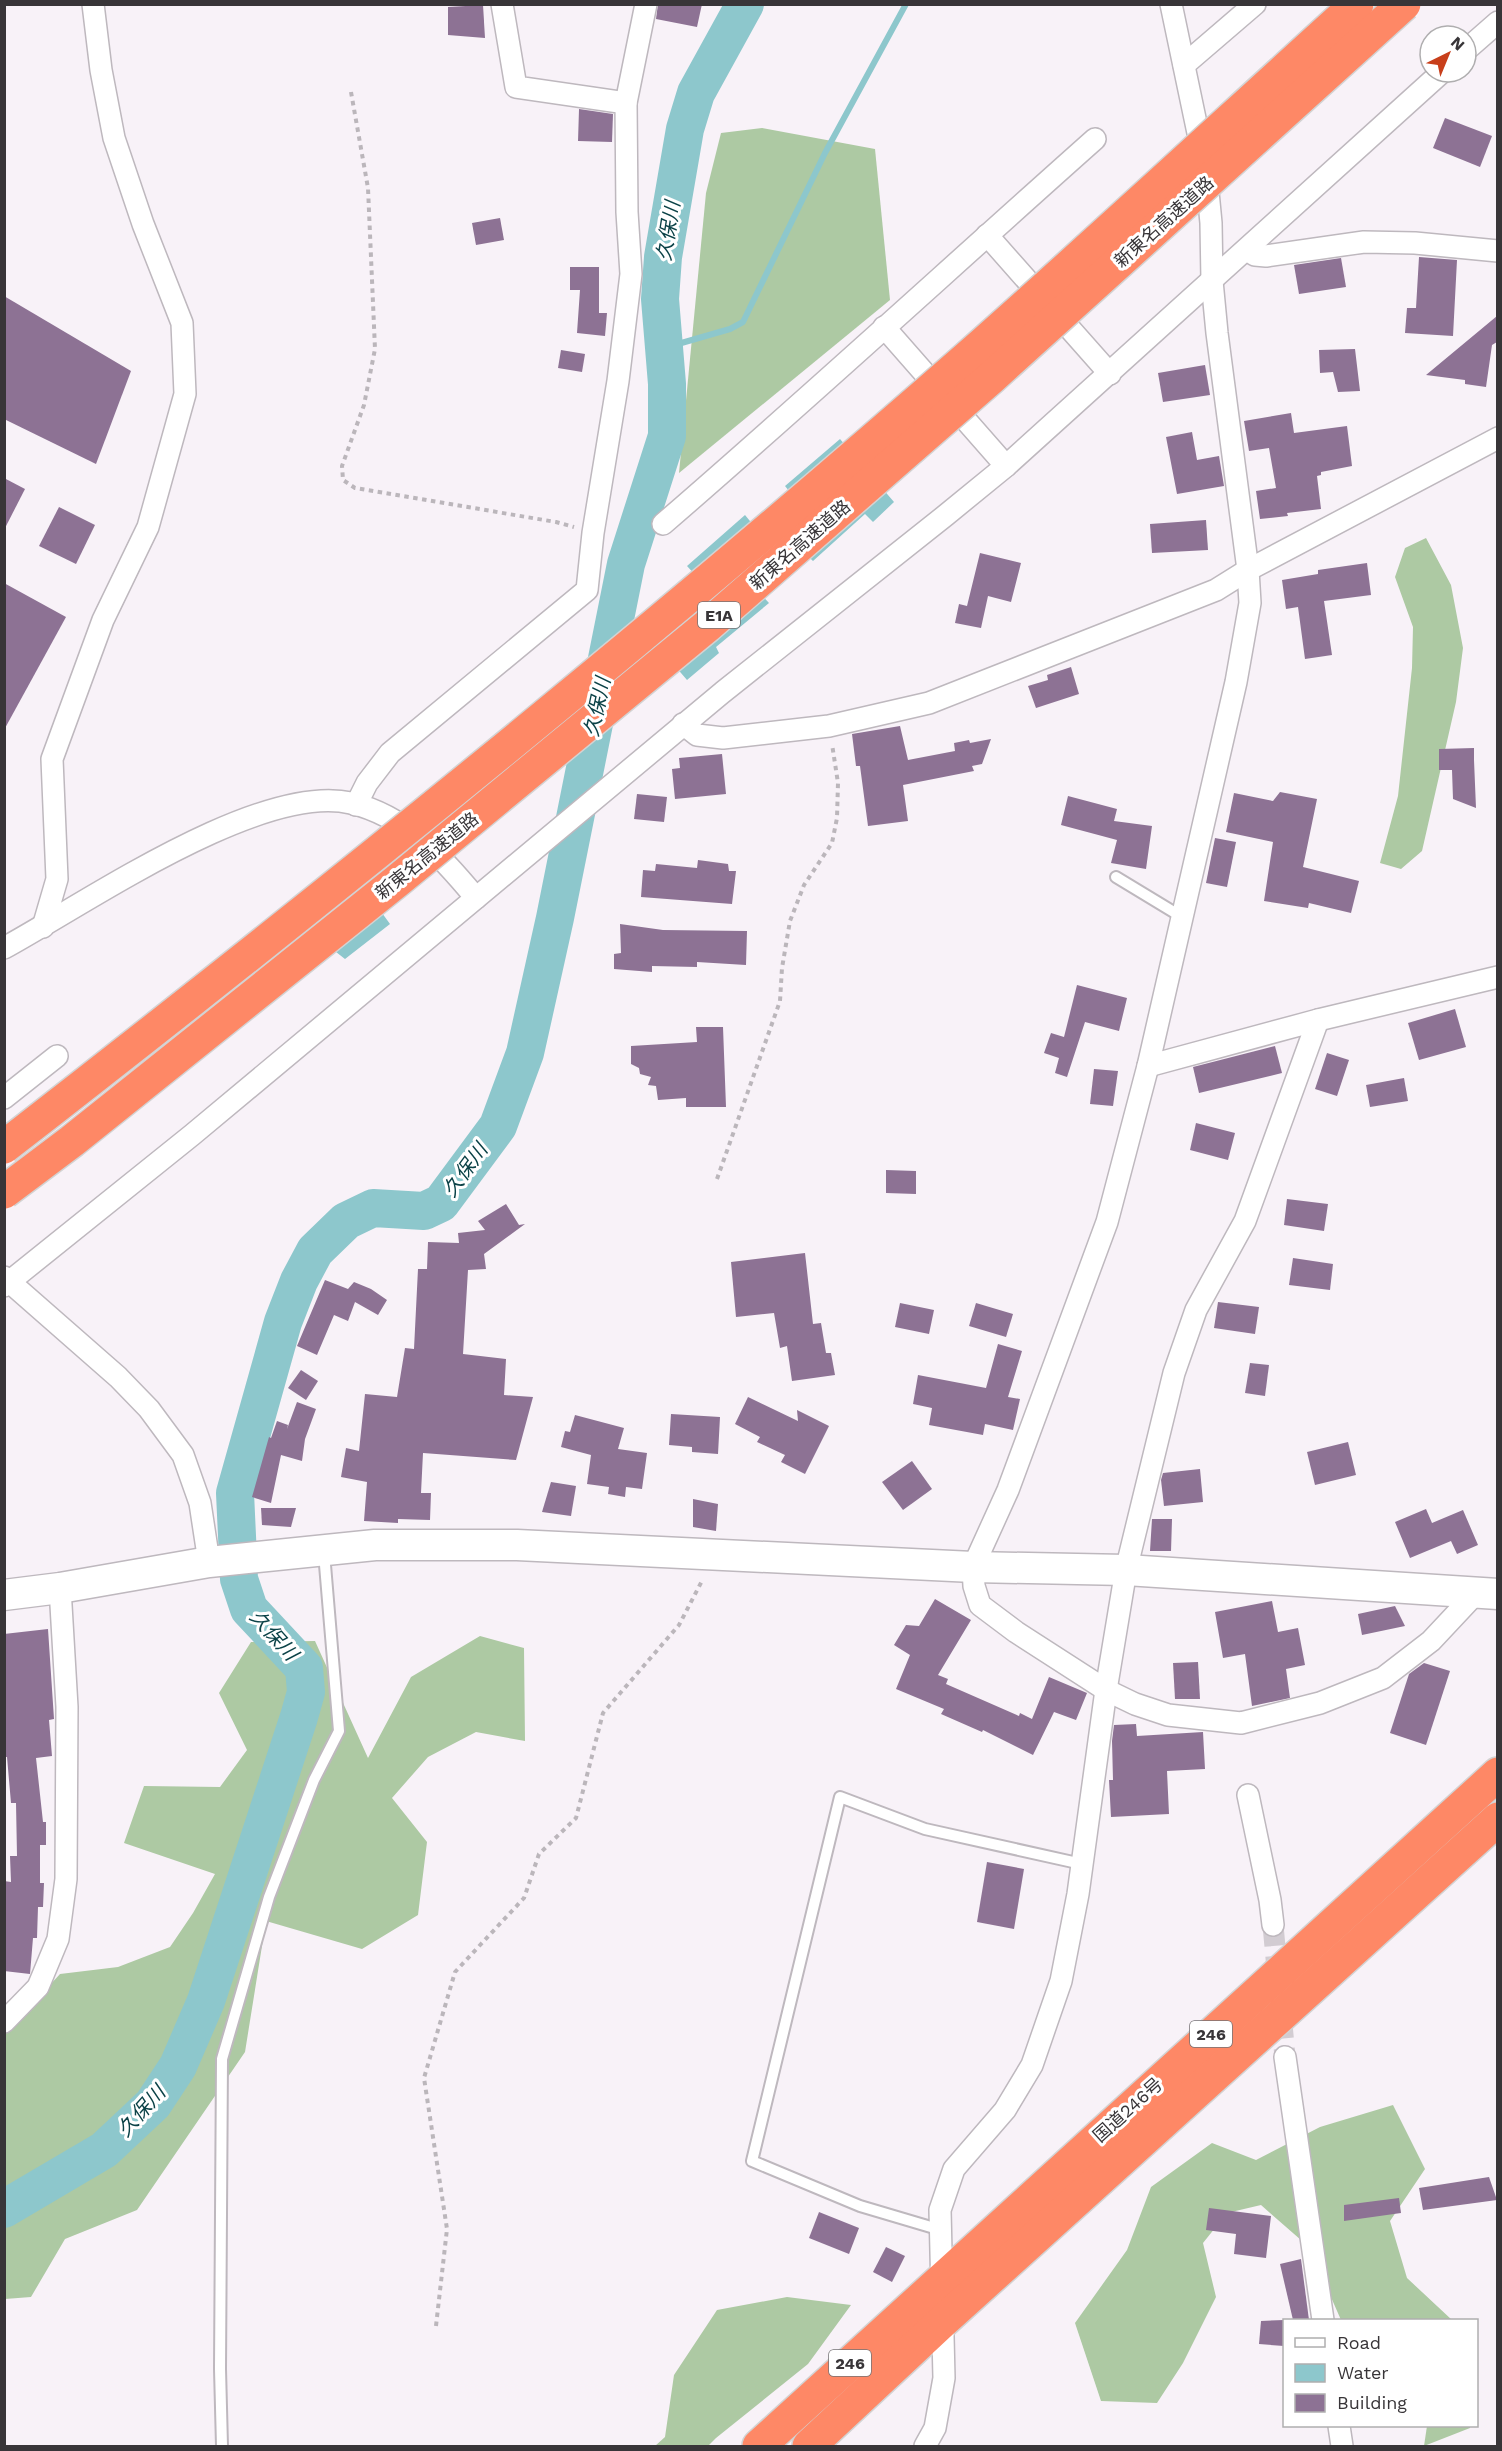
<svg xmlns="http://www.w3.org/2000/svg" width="1502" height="2451" font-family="'Work Sans','Noto Sans JP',sans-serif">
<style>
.forest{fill:#adc9a3}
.water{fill:#8dc7cc}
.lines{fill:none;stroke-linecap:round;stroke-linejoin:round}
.stream{stroke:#8dc7cc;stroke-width:6}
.river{stroke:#8dc7cc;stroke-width:38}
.building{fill:#8d7294}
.street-tunnel{stroke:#d2ccd2;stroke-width:21;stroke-dasharray:21 10;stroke-linecap:butt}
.lane-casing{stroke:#beb8be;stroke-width:14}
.street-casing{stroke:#beb8be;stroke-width:24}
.secondary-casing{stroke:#beb8be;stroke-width:33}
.highway-casing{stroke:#d3d3d3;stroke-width:36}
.path{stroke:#bbb6bb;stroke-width:4;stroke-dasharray:4.5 4.5;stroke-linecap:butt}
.lane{stroke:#fff;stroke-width:10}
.street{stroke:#fff;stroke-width:21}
.secondary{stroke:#fff;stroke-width:30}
.highway{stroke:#fe8866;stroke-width:33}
.highway-bridge-casing{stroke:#d3d3d3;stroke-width:36;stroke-linecap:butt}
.highway-bridge{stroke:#fe8866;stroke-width:33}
.labels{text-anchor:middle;stroke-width:6;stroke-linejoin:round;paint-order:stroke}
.shield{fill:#fff;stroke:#747274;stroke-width:1.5}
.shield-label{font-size:16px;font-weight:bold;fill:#383538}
.street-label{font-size:18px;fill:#383538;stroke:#fff}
.water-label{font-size:20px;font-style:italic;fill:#0b4247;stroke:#fff}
</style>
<rect width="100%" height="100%" fill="#f8f2f8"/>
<g class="forest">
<polygon points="762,128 875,149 890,300 679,473 706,193 721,133"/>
<polygon points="1426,538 1451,585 1463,648 1456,702 1422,851 1401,869 1380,863 1398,796 1412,668 1413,627 1395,577 1405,548"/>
<polygon points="480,1636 524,1648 525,1741 476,1732 428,1757 392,1798 427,1842 418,1915 362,1949 266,1921 245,2052 137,2210 65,2239 31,2297 5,2299 4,2035 60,1974 118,1967 170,1947 193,1913 215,1874 124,1843 144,1786 220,1787 247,1750 219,1693 251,1642 315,1641 368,1758 411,1677"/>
<polygon points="1393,2105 1425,2169 1390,2221 1407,2278 1452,2320 1341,2320 1309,2247 1261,2205 1227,2213 1203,2243 1216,2297 1183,2363 1157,2403 1101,2401 1075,2323 1127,2250 1151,2187 1212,2143 1256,2160 1320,2127"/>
<polygon points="787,2297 851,2305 808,2364 716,2438 708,2446 655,2446 665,2437 674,2375 717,2310"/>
<polygon points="1427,2426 1470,2426 1470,2428 1424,2446"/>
</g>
<g class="water">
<polygon points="840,439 894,502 873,522 865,514 813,561 793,542 814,522 785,486"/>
<polygon points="745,515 767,542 736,568 769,603 716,647 719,653 687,680 657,645 660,631 674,621 682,629 717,599 687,566"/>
<polygon points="366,891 390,924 345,959 336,952 306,976 285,953"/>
</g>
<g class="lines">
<polyline class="stream" points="664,348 730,329 743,322 825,153 906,4"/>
<polyline class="river" points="4,2209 104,2150 153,2104 178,2066 206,2001 299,1717 306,1692 304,1668 249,1609 239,1579 235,1493 283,1322 299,1281 315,1251 346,1221 373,1208 424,1211 441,1203 498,1126 525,1053 555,918 626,564 667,436 667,384 660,299 663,257 685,129 696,93 745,4"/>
</g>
<g class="building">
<polygon points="658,4 702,4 697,27 656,19"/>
<polygon points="483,5 485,38 448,35 448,7"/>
<polygon points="579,109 613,114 612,142 578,141"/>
<polygon points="1445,118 1492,136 1480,167 1433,148"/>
<polygon points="500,218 504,240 476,245 472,223"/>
<polygon points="1419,257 1457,260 1453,336 1405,333 1407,308 1416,308"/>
<polygon points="1341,258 1346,287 1299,294 1294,265"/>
<polygon points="570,267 599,267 599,313 607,313 605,336 577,333 580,290 570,290"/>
<polygon points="4,296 131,371 96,464 4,419"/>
<polygon points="1497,316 1497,342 1492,345 1486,387 1465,384 1465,380 1426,375"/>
<polygon points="1355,349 1360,391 1338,392 1333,372 1320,373 1319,350"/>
<polygon points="561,350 585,354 582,372 558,368"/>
<polygon points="1205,365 1210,395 1163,402 1158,373"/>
<polygon points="1291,413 1294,433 1347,426 1352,466 1321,472 1321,475 1317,476 1321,509 1287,513 1288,516 1260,519 1256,491 1276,488 1269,448 1249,451 1244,421"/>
<polygon points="1192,432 1197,460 1219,456 1224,486 1177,494 1166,437"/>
<polygon points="4,478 25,489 4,530"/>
<polygon points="59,507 95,525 76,564 39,546"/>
<polygon points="1206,520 1208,550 1152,553 1150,524"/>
<polygon points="980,553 1021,563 1011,602 988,596 981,628 955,623 959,604 967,606"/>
<polygon points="1367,563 1371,595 1324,601 1332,655 1305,659 1298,607 1286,609 1282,580 1318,574 1318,570"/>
<polygon points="4,583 66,617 4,730"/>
<polygon points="1071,667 1079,694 1036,708 1028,686 1048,680 1047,675"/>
<polygon points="900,726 908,760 955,751 954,743 969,740 970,743 991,739 982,764 972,766 974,771 903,785 908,821 868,826 860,766 856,766 852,734"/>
<polygon points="1474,748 1474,760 1476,808 1453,799 1452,770 1439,770 1439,749"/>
<polygon points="722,754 726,794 675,799 672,769 680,768 679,758"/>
<polygon points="1280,792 1317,799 1303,867 1359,881 1351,913 1309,903 1308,908 1264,901 1273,842 1226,832 1234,793 1273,801"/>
<polygon points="637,794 667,797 664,822 634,819"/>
<polygon points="1068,796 1117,809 1114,821 1152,826 1146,869 1111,863 1117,840 1061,825"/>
<polygon points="1215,838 1236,842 1227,887 1206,883"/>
<polygon points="698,860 728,864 729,871 736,871 732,904 641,897 643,870 655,871 656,864 697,868"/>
<polygon points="620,924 663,930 747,931 746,965 697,962 697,967 652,966 652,972 614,969 614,954 621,953"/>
<polygon points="1077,985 1127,998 1119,1031 1085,1022 1067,1077 1055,1073 1059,1058 1044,1053 1051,1033 1064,1037"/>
<polygon points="1455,1009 1466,1047 1419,1060 1408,1023"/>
<polygon points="696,1027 723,1027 726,1107 686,1107 686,1098 658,1100 656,1086 648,1085 651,1077 640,1074 639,1068 631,1064 631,1046 697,1042"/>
<polygon points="1275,1046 1282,1073 1199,1093 1193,1067"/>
<polygon points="1327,1053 1349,1060 1337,1096 1315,1089"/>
<polygon points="1094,1069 1118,1071 1113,1106 1090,1104"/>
<polygon points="1404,1078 1408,1101 1370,1107 1366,1085"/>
<polygon points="1196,1123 1235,1133 1228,1160 1190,1150"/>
<polygon points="886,1170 916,1171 916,1194 886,1193"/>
<polygon points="1287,1199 1328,1204 1324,1231 1284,1225"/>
<polygon points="506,1204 519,1225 525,1224 484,1254 486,1269 468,1270 463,1354 506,1359 504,1395 533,1397 516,1460 423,1453 421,1493 431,1493 430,1520 398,1519 398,1523 364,1521 367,1482 341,1477 346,1448 359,1451 365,1394 397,1397 405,1348 414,1349 418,1269 427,1269 428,1242 459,1243 458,1233 485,1230 478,1221"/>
<polygon points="805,1253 813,1324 821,1323 826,1353 831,1353 835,1375 792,1381 787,1346 780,1348 774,1313 736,1317 731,1262"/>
<polygon points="1293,1258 1333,1264 1330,1290 1289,1285"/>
<polygon points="325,1280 348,1289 354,1282 371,1289 387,1300 378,1315 355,1302 348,1321 334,1315 317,1355 297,1346"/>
<polygon points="1218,1302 1259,1307 1255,1334 1214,1328"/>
<polygon points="900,1303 934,1310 929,1334 895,1327"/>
<polygon points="976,1303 1013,1314 1006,1337 969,1326"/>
<polygon points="998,1344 1022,1351 1008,1397 1020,1399 1013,1430 985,1424 983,1435 929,1425 932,1408 913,1404 918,1375 986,1388"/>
<polygon points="1250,1363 1269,1365 1265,1396 1245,1393"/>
<polygon points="301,1370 318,1381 306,1400 288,1388"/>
<polygon points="748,1397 798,1421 797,1410 829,1426 805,1474 781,1462 785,1455 757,1442 760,1437 735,1424"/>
<polygon points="297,1402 316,1409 305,1439 302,1461 281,1455 271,1503 252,1497 269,1437 271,1438 277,1421 288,1425 287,1429"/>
<polygon points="671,1414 720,1417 718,1454 692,1452 692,1447 669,1445"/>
<polygon points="575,1415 624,1428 618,1449 647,1453 642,1489 626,1487 625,1497 608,1494 609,1487 587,1484 591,1455 561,1447 565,1431 570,1432"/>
<polygon points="1348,1442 1356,1475 1315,1485 1307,1452"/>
<polygon points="912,1461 932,1489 903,1510 882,1482"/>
<polygon points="1200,1469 1203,1502 1164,1506 1161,1480 1163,1473"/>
<polygon points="551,1482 576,1486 571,1516 542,1512"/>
<polygon points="693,1499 718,1504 716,1531 693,1527"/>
<polygon points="261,1508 296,1508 291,1527 262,1525"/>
<polygon points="1426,1509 1432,1523 1463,1510 1478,1545 1457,1554 1451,1541 1410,1558 1395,1522"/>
<polygon points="1152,1519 1172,1519 1171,1551 1150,1551"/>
<polygon points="935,1599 971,1620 938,1675 948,1679 946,1684 1019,1716 1020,1713 1032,1719 1049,1677 1087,1693 1076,1720 1054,1712 1033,1755 983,1730 982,1732 941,1714 944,1709 896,1689 910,1655 894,1645 906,1625 919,1626"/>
<polygon points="1272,1601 1278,1632 1298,1628 1305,1665 1286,1669 1290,1698 1252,1706 1245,1654 1223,1658 1215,1612"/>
<polygon points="1395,1606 1405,1626 1362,1635 1358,1614"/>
<polygon points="48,1629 54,1719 49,1720 52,1756 36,1758 43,1822 46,1822 46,1845 40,1845 40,1883 44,1883 43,1907 38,1907 37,1938 33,1938 30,1974 4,1971 4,1881 11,1882 10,1856 17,1856 16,1803 11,1803 7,1757 4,1757 4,1634"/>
<polygon points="1198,1662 1200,1699 1175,1699 1173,1663"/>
<polygon points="1424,1663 1450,1671 1426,1745 1390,1733 1409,1674"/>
<polygon points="1136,1724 1137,1736 1203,1732 1205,1769 1167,1771 1169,1814 1111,1817 1109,1780 1113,1780 1112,1741 1114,1725"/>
<polygon points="987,1862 1024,1869 1014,1929 977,1922"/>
<polygon points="1489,2177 1497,2200 1423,2210 1419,2188"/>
<polygon points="1399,2198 1401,2213 1344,2221 1344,2205"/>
<polygon points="1209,2208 1271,2216 1266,2258 1234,2254 1236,2234 1206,2230"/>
<polygon points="819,2212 859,2228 849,2254 809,2238"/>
<polygon points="886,2247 905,2256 892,2282 873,2272"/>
<polygon points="1301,2259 1309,2320 1293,2320 1280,2264"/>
<polygon points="1284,2320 1284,2346 1259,2344 1261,2321"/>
</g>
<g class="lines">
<polyline class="street-tunnel" points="1273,1925 1285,2057"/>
<g class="lane-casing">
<g id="lane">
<polyline points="1116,877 1182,917"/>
<polyline points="941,2230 860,2206 752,2161 840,1797 925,1829 1082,1864"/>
<polyline points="222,2446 220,2369 222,2059 269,1897 314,1780 339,1731 324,1553"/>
</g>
</g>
<g class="street-casing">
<g id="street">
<polyline points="1171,4 1206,171 1211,223 1212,281 1217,333 1248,570 1250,603 1236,682 1148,1066 1107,1222 1008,1490 973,1567 974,1586 980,1605 1016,1632 1106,1690 1135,1704 1168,1715 1241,1723 1320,1703 1383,1678 1431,1641 1476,1593"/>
<polyline points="1466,50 1498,22"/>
<polyline points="1184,65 1255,4"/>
<polyline points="626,103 646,4"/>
<polyline points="987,235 1110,374"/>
<polyline points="1247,250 1255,255 1266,256 1364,242 1415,243 1498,251"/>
<polyline points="884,327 1006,466"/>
<path d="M663 524C809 398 951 267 1095 139"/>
<polyline points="683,724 697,735 723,738 829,726 929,703 1216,590 1248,570 1498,438"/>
<polyline points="356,805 367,783 390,753 587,590 593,533 618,381 631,274 627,212 626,103 516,87 502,4"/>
<polyline points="43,927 57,879 52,759 103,620 148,527 185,394 182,323 143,224 114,138 101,70 93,4"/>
<path d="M4 948C85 904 260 782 351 803 406 816 442 857 476 898"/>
<polyline points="1148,1066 1318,1020 1498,977"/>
<polyline points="4,1098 57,1056"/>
<polyline points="4,1277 118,1377 149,1409 183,1455 200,1503 209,1562"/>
<polyline points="4,1286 192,1135 723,692 946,515 1006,466 1442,72"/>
<polyline points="1248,1795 1270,1900 1273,1925"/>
<polyline points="4,2022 38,1987 58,1939 66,1879 67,1707 60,1588"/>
<polyline points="1285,2057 1323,2320"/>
<polyline points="1339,2426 1342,2446"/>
<polyline points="925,2446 935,2428 944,2378 940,2210 954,2169 1005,2110 1032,2065 1061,1981 1078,1894 1106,1690 1126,1570 1174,1373 1196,1310 1245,1221 1318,1020"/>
</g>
</g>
<g class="secondary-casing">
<polyline id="secondary" points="4,1595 60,1588 209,1562 375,1545 517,1545 973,1567 1126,1570 1498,1594"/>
</g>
<g class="highway-casing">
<g id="highway">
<polyline points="759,2446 1498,1774"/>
<polyline points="809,2446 943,2321 1498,1819"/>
</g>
</g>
<g class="path">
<polyline points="351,92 368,188 375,349 364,405 342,466 343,480 355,488 556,522 574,527"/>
<polyline points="717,1179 780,1001 782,968 790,921 804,885 832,843 837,818 838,783 832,744"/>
<polyline points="436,2326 447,2229 424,2078 455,1972 524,1898 539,1854 576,1818 603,1713 679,1625 703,1579"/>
</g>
<use href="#lane" class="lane"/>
<use href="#street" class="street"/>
<use href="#secondary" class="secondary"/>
<use href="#highway" class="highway"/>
<g class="highway-bridge-casing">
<g id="highway-bridge">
<path d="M4 1147C333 892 656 631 968 357 1099 241 1227 122 1357 4"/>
<polyline points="4,1192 72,1141 397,881 707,626 991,378 1404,4"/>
</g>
</g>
<use href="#highway-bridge" class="highway-bridge"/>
</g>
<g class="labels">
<g class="shield">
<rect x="698" y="602" width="42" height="26" rx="4.5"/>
<rect x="1190" y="2021" width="42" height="26" rx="4.5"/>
<rect x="829" y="2350" width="42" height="26" rx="4.5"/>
</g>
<g class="shield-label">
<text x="719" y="621">E1A</text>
<text x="1211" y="2040">246</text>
<text x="850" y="2369">246</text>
</g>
<g class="street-label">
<text transform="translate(1164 222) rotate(-42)" y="6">新東名高速道路</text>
<text transform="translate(800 545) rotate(-41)" y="6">新東名高速道路</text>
<text transform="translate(427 856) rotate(-39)" y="6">新東名高速道路</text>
<text transform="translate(1128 2110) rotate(-42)" y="6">国道246号</text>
</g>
<g class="water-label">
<text transform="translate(668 231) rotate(-81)" y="7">久保川</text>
<text transform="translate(597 707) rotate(-78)" y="7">久保川</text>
<text transform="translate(465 1170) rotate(-54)" y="7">久保川</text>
<text transform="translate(274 1635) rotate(48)" y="7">久保川</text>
<text transform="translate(141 2111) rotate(-48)" y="7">久保川</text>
</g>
</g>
<rect width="1502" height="2451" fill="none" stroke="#383538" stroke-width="12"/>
<rect x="1283" y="2319" width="195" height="108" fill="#ffffff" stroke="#afaeaf" stroke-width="1.5"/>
<rect x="1295" y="2338" width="30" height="9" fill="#ffffff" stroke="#afaeaf" stroke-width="1.5"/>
<text x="1337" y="2349" font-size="18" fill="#383538">Road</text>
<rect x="1295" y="2364" width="30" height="18" fill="#8dc7cc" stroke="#afaeaf" stroke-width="1.5"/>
<text x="1337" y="2379" font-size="18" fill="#383538">Water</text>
<rect x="1295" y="2394" width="30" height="18" fill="#8d7294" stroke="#afaeaf" stroke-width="1.5"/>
<text x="1337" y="2409" font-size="18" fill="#383538">Building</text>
<g transform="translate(1448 54) rotate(43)"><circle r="28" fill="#ffffff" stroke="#afaeaf" stroke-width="1.5"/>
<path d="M0-4.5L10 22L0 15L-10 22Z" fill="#c83f1b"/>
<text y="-9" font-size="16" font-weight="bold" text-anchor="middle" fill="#383538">N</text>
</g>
</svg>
